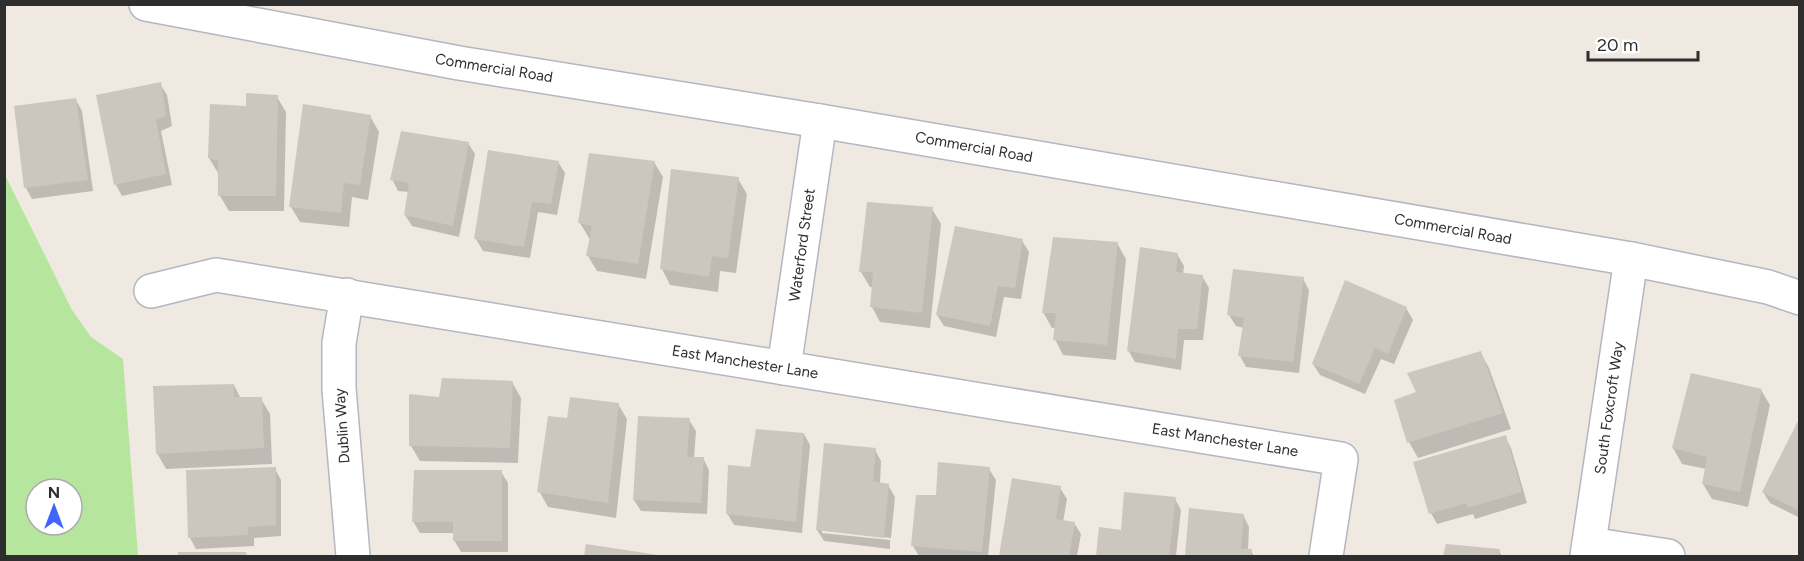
<svg xmlns="http://www.w3.org/2000/svg" width="1804" height="561" font-family="Figtree,sans-serif">
<style>
.green{fill:#b6e59e;fill-rule:evenodd}
.shadow{fill:#0003}
.building{fill:#cbc7bf}
.lines{fill:none;stroke-linecap:round;stroke-linejoin:round}
.minor-casing{stroke:#b4b7c1;stroke-width:36}
.minor{stroke:#fff;stroke-width:33}
.labels{text-anchor:middle;stroke-width:4.5;stroke-linejoin:round;paint-order:stroke}
.street-label{font-size:15px;fill:#2e2e2e;stroke:#fff}
</style>
<rect width="100%" height="100%" fill="#efe9e1"/>
<path class="green" d="M4 173 72 310 91 337 123 359 138 556H5ZM36 489H72V525H36Z"/>
<g class="shadow">
<polygon points="160,84 167,95 172,126 161,131 172,185 122,196 116,185"/>
<polygon points="277,97 286,112 284,211 229,211 220,196 218,173 209,158 247,108"/>
<polygon points="76,100 82,111 93,191 32,199 26,188"/>
<polygon points="370,116 379,132 368,200 352,197 349,227 300,222 291,207"/>
<polygon points="468,143 475,154 459,237 412,226 405,215 409,192 398,191 392,179"/>
<polygon points="558,162 565,173 557,215 538,212 530,258 483,251 476,239"/>
<polygon points="654,162 663,177 646,279 597,271 588,256 591,239 589,238 580,223"/>
<polygon points="738,179 747,194 736,273 720,271 718,292 670,285 662,269"/>
<polygon points="932,209 941,224 930,328 880,322 872,307 873,287 870,287 861,272"/>
<polygon points="1022,241 1029,252 1021,299 1004,297 996,337 944,326 937,315"/>
<polygon points="1117,243 1126,259 1116,360 1063,355 1055,339 1056,328 1052,328 1043,312"/>
<polygon points="1177,254 1184,266 1183,274 1202,276 1209,288 1203,340 1184,340 1181,370 1135,362 1128,350"/>
<polygon points="1303,279 1309,290 1299,373 1246,367 1240,356 1244,328 1236,326 1229,315"/>
<polygon points="1406,308 1413,320 1394,364 1381,359 1365,394 1320,375 1313,364"/>
<polygon points="1480,352 1489,368 1511,429 1418,458 1409,442 1418,392"/>
<polygon points="512,382 521,398 518,463 420,461 411,446 441,399"/>
<polygon points="234,385 241,399 261,399 270,414 272,464 166,469 157,453"/>
<polygon points="1761,390 1770,405 1748,507 1712,499 1703,484 1706,469 1682,464 1673,448"/>
<polygon points="618,404 627,419 616,518 548,507 539,491 569,420"/>
<polygon points="689,420 696,431 694,458 703,458 709,470 707,514 641,511 634,500"/>
<polygon points="1800,420 1800,518 1770,503 1763,492"/>
<polygon points="804,434 810,445 802,533 734,525 727,513 751,469"/>
<polygon points="1505,437 1511,448 1527,503 1475,519 1473,514 1437,524 1431,513"/>
<polygon points="875,450 881,461 880,484 888,485 895,497 891,538 822,530 822,533 890,540 890,549 824,541 817,530"/>
<polygon points="275,469 281,480 281,536 254,538 254,546 196,549 190,538"/>
<polygon points="989,469 996,480 988,556 919,556 913,546 937,496"/>
<polygon points="501,472 508,483 508,552 461,552 454,540 454,533 420,533 413,521"/>
<polygon points="1013,480 1060,488 1067,499 1063,522 1074,523 1081,534 1077,556 1000,556"/>
<polygon points="1175,499 1181,510 1176,556 1098,556 1101,529 1123,532"/>
<polygon points="1191,510 1243,515 1249,527 1248,551 1251,551 1254,556 1186,556"/>
<polygon points="587,545 654,556 585,556"/>
<polygon points="1447,545 1499,551 1502,556 1445,556"/>
<polygon points="179,553 245,553 247,556 179,556"/>
</g>
<g class="building">
<polygon points="161,82 166,115 156,120 166,174 114,185 96,95"/>
<polygon points="246,93 278,95 276,196 218,196 218,161 208,158 210,104 246,106"/>
<polygon points="76,98 88,180 24,188 14,106"/>
<polygon points="303,104 371,115 360,185 344,183 341,213 289,207"/>
<polygon points="401,131 469,142 453,226 404,215 409,183 390,180"/>
<polygon points="488,150 559,161 551,204 532,202 524,247 474,239"/>
<polygon points="589,153 655,161 638,264 586,256 592,226 578,223"/>
<polygon points="671,169 739,177 728,258 712,256 709,277 660,269"/>
<polygon points="867,202 933,207 922,313 870,307 873,272 859,272"/>
<polygon points="955,226 1023,239 1015,288 998,286 990,326 936,315"/>
<polygon points="1053,237 1118,242 1107,345 1053,340 1056,313 1042,313"/>
<polygon points="1140,247 1178,253 1176,272 1203,275 1197,329 1178,329 1176,359 1127,351"/>
<polygon points="1233,269 1304,277 1293,362 1238,356 1244,318 1227,315"/>
<polygon points="1345,280 1407,307 1388,354 1375,348 1359,384 1312,364"/>
<polygon points="1481,351 1503,413 1407,443 1394,400 1416,392 1407,373"/>
<polygon points="1691,373 1762,389 1740,492 1702,484 1707,457 1672,448"/>
<polygon points="442,378 513,381 510,448 409,446 409,394 439,397"/>
<polygon points="234,384 234,397 262,397 264,448 156,454 153,386"/>
<polygon points="570,397 619,403 608,503 537,492 548,416 567,418"/>
<polygon points="638,416 690,418 687,457 704,457 701,503 633,500"/>
<polygon points="1800,417 1800,511 1762,492"/>
<polygon points="756,429 804,433 796,522 726,514 728,465 750,467"/>
<polygon points="1506,435 1522,492 1467,508 1467,503 1429,514 1413,462"/>
<polygon points="824,443 876,448 873,481 889,484 884,538 816,530"/>
<polygon points="938,462 990,467 982,552 911,546 916,495 936,495"/>
<polygon points="276,467 276,525 248,527 248,535 188,538 186,470"/>
<polygon points="414,470 502,470 502,541 453,541 453,522 412,522"/>
<polygon points="1012,478 1061,486 1056,519 1075,522 1069,556 999,556"/>
<polygon points="1124,492 1176,497 1169,556 1096,556 1099,527 1121,530"/>
<polygon points="1189,508 1244,514 1241,549 1252,549 1251,556 1185,556"/>
<polygon points="586,544 658,555 658,556 584,556"/>
<polygon points="1446,544 1500,549 1499,556 1443,556"/>
<polygon points="178,552 246,552 247,556 178,556"/>
</g>
<g class="lines">
<g class="minor-casing">
<g id="minor">
<polyline points="146,4 459,63 820,121 1631,259 1768,287 1800,298"/>
<polyline points="151,291 216,275 1341,459 1326,556"/>
<polyline points="347,295 339,343 339,389 353,556"/>
<polyline points="784,368 820,121"/>
<polyline points="1589,544 1668,556"/>
<polyline points="1587,556 1631,259"/>
</g>
</g>
<use href="#minor" class="minor"/>
</g>
<g class="labels">
<g class="street-label">
<text transform="translate(494 68) rotate(9)" y="5">Commercial Road</text>
<text transform="translate(974 147) rotate(10)" y="5">Commercial Road</text>
<text transform="translate(1453 229) rotate(10)" y="5">Commercial Road</text>
<text transform="translate(802 245) rotate(-82)" y="5">Waterford Street</text>
<text transform="translate(745 362) rotate(9)" y="5">East Manchester Lane</text>
<text transform="translate(1609 408) rotate(-82)" y="5">South Foxcroft Way</text>
<text transform="translate(342 426) rotate(-94)" y="5">Dublin Way</text>
<text transform="translate(1225 440) rotate(9)" y="5">East Manchester Lane</text>
</g>
</g>
<rect width="1804" height="561" fill="none" stroke="#2e2e2e" stroke-width="12"/>
<g transform="translate(54 507)"><circle r="28" fill="#ffffff" stroke="#ababab" stroke-width="1.5"/>
<path d="M0-4.5L10 22L0 15L-10 22Z" fill="#4264fb"/>
<text y="-9" font-size="16" font-weight="bold" text-anchor="middle" fill="#2e2e2e">N</text>
</g>
<path d="M1588 51v9h110v-9" fill="none" stroke="#2e2e2e" stroke-width="3"/>
<text x="1597" y="51" font-size="18" fill="#2e2e2e" stroke="#ffffff" stroke-width="4.5" paint-order="stroke">20 m</text>
</svg>
